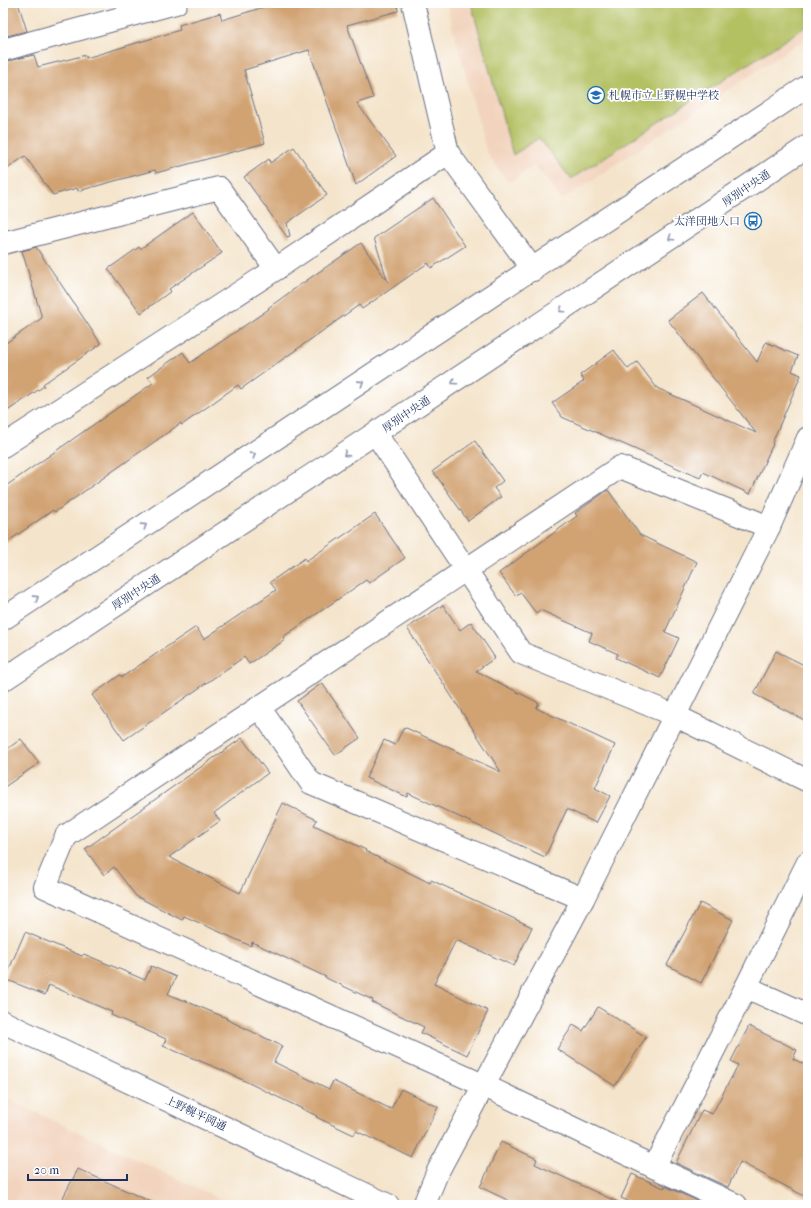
<svg xmlns="http://www.w3.org/2000/svg" width="811" height="1208" font-family="'IM FELL French Canon','Noto Serif JP',serif">
<style>
.built{fill:#f2d4be}
.green{fill:#b4c163;stroke:#687860}
.building{fill:#d1a373}
.lines{fill:none;stroke-linecap:round;stroke-linejoin:round}
.minor-casing{stroke:#676e84;stroke-width:24}
.tertiary-casing{stroke:#676e84;stroke-width:24}
.secondary-casing{stroke:#676e84;stroke-width:24}
.minor{stroke:#fff;stroke-width:22}
.tertiary{stroke:#fff;stroke-width:22}
.secondary{stroke:#fff;stroke-width:22}
.oneway{stroke:#8d97ae}
.labels{text-anchor:middle;stroke-width:3.5;stroke-linejoin:round;paint-order:stroke}
.poi-label{font-size:11px;fill:#1b2f5e;stroke:#fff;text-anchor:start}
.street-label{font-size:11px;fill:#1b2f5e;stroke:#fff}
</style>
<rect width="100%" height="100%" fill="#fff"/>
<filter id="ink" filterUnits="userSpaceOnUse"><feTurbulence type="fractalNoise" baseFrequency=".025" numOctaves="2"/><feDisplacementMap in="SourceGraphic" scale="8" xChannelSelector="R" yChannelSelector="G"/><feConvolveMatrix kernelMatrix="1 2 1 2 8 2 1 2 1" color-interpolation-filters="sRGB"/></filter>
<filter id="wash" filterUnits="userSpaceOnUse"><feTurbulence type="fractalNoise" baseFrequency=".012" numOctaves="4" result="noise"/><feDisplacementMap in="SourceGraphic" scale="16" xChannelSelector="R" yChannelSelector="G"/><feGaussianBlur stdDeviation="0.9" result="paint"/><feColorMatrix in="noise" values="0 0 0 0 0 0 0 0 0 0 0 0 0 0 0 0 0 1.4 0 .05"/><feComposite in="paint" operator="in"/></filter>
<g filter="url(#wash)">
<rect width="100%" height="100%" fill="#f4e4cb"/>
<g class="built">
<polygon points="446,3 808,3 808,37 562,200 535,165 508,183 487,153"/>
<polygon points="3,1097 233,1205 3,1205"/>
</g>
<polygon class="green" points="471,3 808,3 808,25 571,179 539,138 513,155"/>
<g id="blocks">
<g class="building">
<polygon points="3,3 18,3 27,31 3,37"/>
<polygon points="277,3 397,3 398,11 347,25 373,98 357,103 396,156 356,185 309,50 244,70 265,143 156,173 155,170 78,191 77,188 53,195 25,156 3,172 3,62 34,55 38,67 86,55 86,58 180,30 179,25 220,13 222,20"/>
<polygon points="294,147 327,195 287,223 290,236 287,237 244,177 269,159 270,163"/>
<polygon points="433,198 465,246 431,268 428,263 362,309 359,305 241,389 238,385 182,425 181,423 55,512 53,510 3,545 3,488 153,383 148,377 183,352 190,363 269,309 268,308 297,287 361,243 388,282 374,238"/>
<polygon points="193,212 222,253 169,289 171,291 141,313 108,269 139,247 140,249"/>
<polygon points="36,247 101,344 43,384 44,386 3,414 3,345 42,318 22,251"/>
<polygon points="703,293 757,362 766,342 798,356 792,371 801,375 772,443 773,444 750,494 703,472 700,478 562,417 552,403 584,381 580,375 614,350 628,369 637,362 657,388 756,433 668,320"/>
<polygon points="475,441 503,481 494,488 501,497 468,521 433,471"/>
<polygon points="608,490 640,535 697,562 665,632 679,638 660,678 616,658 618,654 589,641 592,633 540,610 536,613 520,592 516,596 499,573 577,516 575,513"/>
<polygon points="375,514 405,558 369,583 366,580 283,637 285,640 249,664 244,657 124,740 92,695 120,675 122,677 196,627 204,639 276,590 270,582 305,558 306,561"/>
<polygon points="443,605 460,630 471,622 495,658 476,671 539,703 536,708 615,745 595,788 610,796 596,823 567,809 545,857 408,793 407,797 366,778 384,740 395,745 404,727 501,772 407,628"/>
<polygon points="776,651 808,667 808,722 754,694"/>
<polygon points="322,683 360,738 335,755 297,701"/>
<polygon points="242,738 268,773 214,813 220,821 169,857 240,893 283,803 317,820 314,825 366,850 365,851 430,883 431,880 532,927 514,966 456,940 434,984 488,1011 467,1055 421,1033 424,1027 372,1002 373,1000 326,978 326,977 252,942 251,946 184,916 182,920 136,896 114,867 104,875 85,849"/>
<polygon points="21,739 39,763 3,788 3,752"/>
<polygon points="700,903 733,920 701,983 667,965"/>
<polygon points="25,932 82,956 84,954 145,980 151,966 176,977 168,994 227,1018 226,1019 282,1046 274,1062 329,1089 333,1081 391,1109 401,1089 438,1107 413,1158 356,1131 354,1135 316,1117 317,1116 222,1070 163,1046 166,1039 111,1015 112,1012 49,985 45,995 5,979"/>
<polygon points="598,1007 646,1037 615,1086 557,1049 573,1025 583,1031"/>
<polygon points="749,1026 797,1050 793,1059 808,1066 808,1198 740,1162 728,1187 676,1163 702,1110 712,1114 738,1065 731,1061"/>
<polygon points="501,1142 537,1159 535,1164 624,1205 518,1205 480,1187"/>
<polygon points="78,1169 158,1205 59,1205"/>
<polygon points="632,1174 664,1188 665,1186 706,1205 637,1205 621,1198"/>
</g>
</g>
</g>
<g filter="url(#ink)">
<use href="#blocks" fill-opacity="0" stroke="#676e84" stroke-width="1"/>
<g class="lines">
<g class="minor-casing">
<g id="minor">
<polyline points="413,3 448,153 533,270"/>
<polyline points="3,50 176,3"/>
<polyline points="3,243 219,188 276,269"/>
<polyline points="376,434 521,653 674,715 808,781"/>
<polyline points="3,446 276,269 448,153"/>
<polyline points="259,707 311,783 583,899"/>
<polyline points="746,987 808,1015"/>
<polyline points="654,1167 746,987 808,862"/>
<polyline points="424,1205 437,1173 583,899 769,527 808,438"/>
<polyline points="736,1205 654,1167 485,1086 45,887 66,836 620,467 769,527"/>
</g>
</g>
<g class="tertiary-casing">
<polyline id="tertiary" points="3,1022 388,1205"/>
</g>
<g class="secondary-casing">
<g id="secondary">
<polyline points="3,619 808,86"/>
<polyline points="3,680 808,146"/>
</g>
</g>
<use href="#minor" class="minor"/>
<use href="#tertiary" class="tertiary"/>
<use href="#secondary" class="secondary"/>
</g>
<defs><path id="oneway-chevron" d="M-2-3.5L2.5 0L-2 3.5" fill="none" stroke-width="1.6" stroke-linecap="round" stroke-linejoin="round"/></defs>
<g class="oneway">
<use href="#oneway-chevron" transform="translate(671 238) rotate(146)"/>
<use href="#oneway-chevron" transform="translate(562 310) rotate(146)"/>
<use href="#oneway-chevron" transform="translate(454 382) rotate(146)"/>
<use href="#oneway-chevron" transform="translate(361 383) rotate(-33)"/>
<use href="#oneway-chevron" transform="translate(346 454) rotate(147)"/>
<use href="#oneway-chevron" transform="translate(253 455) rotate(-33)"/>
<use href="#oneway-chevron" transform="translate(144 526) rotate(-33)"/>
<use href="#oneway-chevron" transform="translate(36 598) rotate(-33)"/>
</g>
</g>
<defs>
<g id="school-ring" transform="scale(0.9)"><circle r="9.5" fill="#fff" stroke="#1f6fb2" stroke-width="1.5"/><path d="M0-5L7-2L0 1L-7-2ZM-4 1L0 2.5L4 1V4Q0 6-4 4Z" fill="#1f6fb2"/></g>
<g id="bus-ring" transform="scale(0.9)"><circle r="9.5" fill="#fff" stroke="#1f6fb2" stroke-width="1.5"/><path d="M-5-6H5V4H4V6H2V4H-2V6H-4V4H-5ZM-3.5-4V0h7V-4ZM-3.5 1.2v1.5H-2V1.2ZM2 1.2v1.5H3.5V1.2Z" fill="#1f6fb2"/></g>
</defs>
<g fill-rule="evenodd">
<use href="#school-ring" x="596" y="95"/>
<use href="#bus-ring" x="753" y="221"/>
</g>
<g class="labels">
<g class="poi-label">
<text x="609" y="99">札幌市立上野幌中学校</text>
<text x="740" y="225" text-anchor="end">太洋団地入口</text>
</g>
<g class="street-label">
<text transform="translate(746 188) rotate(-34)" y="4">厚別中央通</text>
<text transform="translate(406 414) rotate(-34)" y="4">厚別中央通</text>
<text transform="translate(136 592) rotate(-33)" y="4">厚別中央通</text>
<text transform="translate(196 1113) rotate(25)" y="4">上野幌平岡通</text>
</g>
</g>
<rect width="811" height="1208" fill="none" stroke="#fff" stroke-width="16"/>
<path d="M28 1174v6h99v-6" fill="none" stroke="#1b2f5e" stroke-width="2"/>
<text x="34" y="1174" font-size="12" fill="#1b2f5e" stroke="#ffffff" stroke-width="3" paint-order="stroke">20 m</text>
</svg>
